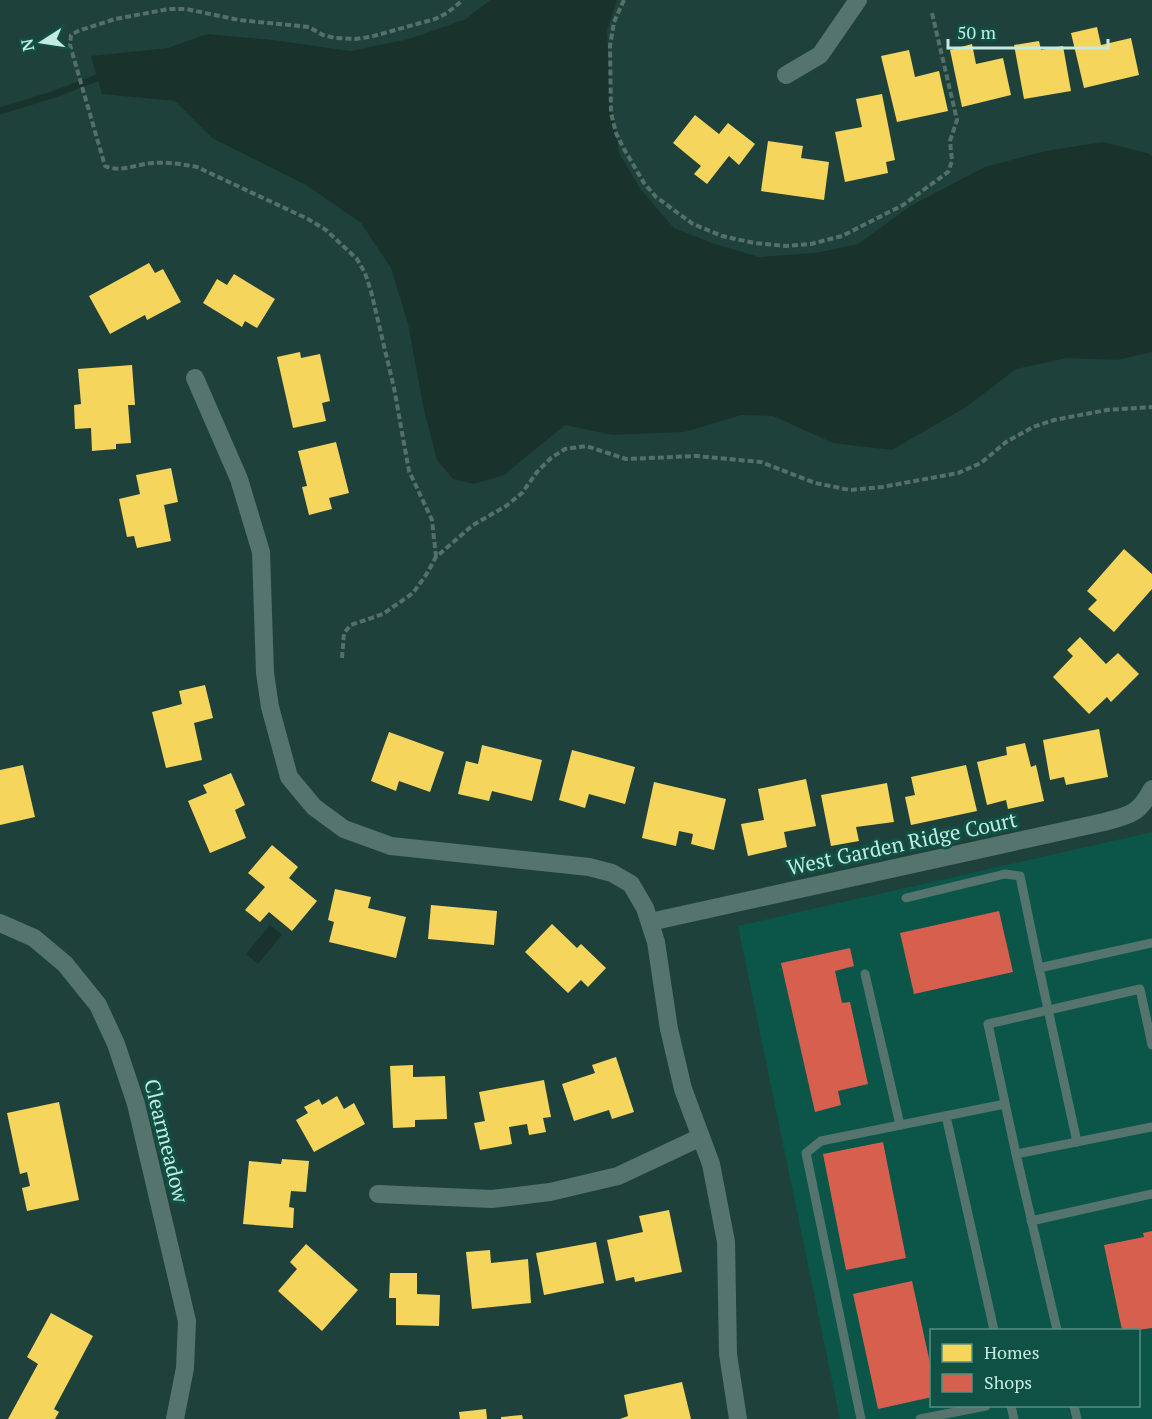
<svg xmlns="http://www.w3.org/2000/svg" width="1152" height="1419" font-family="'PT Serif',serif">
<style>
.built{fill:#0b5649;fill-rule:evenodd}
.water{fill:#19332c}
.homes{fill:#f6d55c}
.shops{fill:#d6604d}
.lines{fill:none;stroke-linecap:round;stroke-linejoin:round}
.stream{stroke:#19332c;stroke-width:7}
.path{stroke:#556f6a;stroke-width:4;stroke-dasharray:6 3;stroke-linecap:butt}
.service{stroke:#54746d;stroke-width:9}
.minor{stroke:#54746d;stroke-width:18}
.labels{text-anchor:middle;stroke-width:6;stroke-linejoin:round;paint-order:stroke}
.street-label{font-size:21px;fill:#c5ebe1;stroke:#0f5144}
</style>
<rect width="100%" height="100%" fill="#1e423b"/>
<path class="built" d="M1152 832V1419H840L738 926ZM932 1330H1138V1406H932Z"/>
<g class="water">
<polygon points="490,0 617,0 607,31 611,105 619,153 641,190 674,228 715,244 759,257 815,253 858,244 912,205 985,167 1046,151 1103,142 1150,154 1152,156 1152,352 1117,360 1067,358 1016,369 966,407 892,450 833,443 773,416 741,415 685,432 612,435 565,425 504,475 474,484 453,479 437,460 424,410 408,324 391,268 361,223 306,185 212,138 175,101 102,94 91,56 168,48 207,34 273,40 350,51 409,39 466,19"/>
<polygon points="270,925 282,935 258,964 246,954"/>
</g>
<g class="homes">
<polygon points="1097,27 1101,45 1131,38 1139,75 1084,88 1071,33"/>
<polygon points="1039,41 1041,50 1063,46 1071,91 1024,99 1014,45"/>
<polygon points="972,44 976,64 1003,58 1011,95 962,107 950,50"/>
<polygon points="909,50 915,77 939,71 948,111 897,122 881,56"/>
<polygon points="882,94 895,160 886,162 888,173 845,182 835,132 862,127 856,99"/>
<polygon points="695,115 719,134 728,123 755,144 739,165 729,156 707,184 694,174 701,166 673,143"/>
<polygon points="768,141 803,146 801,158 829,162 824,200 761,191"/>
<polygon points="149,263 155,273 163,269 181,302 147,320 145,315 110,334 89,296"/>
<polygon points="234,274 275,299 257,328 245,321 242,327 203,303 217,279 227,285"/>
<polygon points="300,352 301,358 320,354 330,401 322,403 326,421 293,428 277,357"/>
<polygon points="132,365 135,405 128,405 131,443 116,444 116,449 92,451 91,428 75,429 74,405 81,404 78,369"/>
<polygon points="336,442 349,493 329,498 332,509 309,515 302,487 307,486 298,451"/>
<polygon points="171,468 178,502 164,505 171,541 137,548 134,536 127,537 119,499 140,494 136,475"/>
<polygon points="1124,549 1152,574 1152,589 1114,632 1088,609 1097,600 1087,591"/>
<polygon points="1080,637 1106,664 1118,653 1139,674 1111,702 1107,697 1089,714 1053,677 1073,656 1067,650"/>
<polygon points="205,685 213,718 194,723 202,760 166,768 152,712 182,704 179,691"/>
<polygon points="1099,729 1108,777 1066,785 1064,777 1050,780 1043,740"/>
<polygon points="389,732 444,752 430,792 399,781 396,791 371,781"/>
<polygon points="1025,743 1031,767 1036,765 1044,801 1008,809 1006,800 987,805 977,762 1007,755 1006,747"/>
<polygon points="482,745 542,760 532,801 492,791 489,801 458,794 466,761 478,764"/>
<polygon points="572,750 635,767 625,804 589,794 585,808 559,800"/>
<polygon points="23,765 35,817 0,825 0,770"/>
<polygon points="966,765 977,811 911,825 905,797 915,795 911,777"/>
<polygon points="231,773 245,805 235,810 246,838 210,853 188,801 207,793 203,785"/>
<polygon points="806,779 816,826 784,832 787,847 748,856 741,824 764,820 758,789"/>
<polygon points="654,782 726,799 714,850 691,844 693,834 679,831 676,846 642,838"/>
<polygon points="887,783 894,822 856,827 859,841 831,846 821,795"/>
<polygon points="272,845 298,867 289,878 317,901 292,931 269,912 260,922 245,910 265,887 248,873"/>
<polygon points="335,889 371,897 368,908 406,917 396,958 329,942 334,922 328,920"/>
<polygon points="431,905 497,911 494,945 428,939"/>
<polygon points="552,924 577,948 581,944 606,968 588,987 581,980 568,993 525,952"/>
<polygon points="616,1057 634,1112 612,1119 609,1110 574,1121 562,1084 595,1073 592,1065"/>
<polygon points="413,1065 413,1077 445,1076 447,1119 415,1120 415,1127 393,1128 390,1066"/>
<polygon points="544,1080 551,1117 543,1118 546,1132 529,1135 527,1124 509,1127 512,1144 480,1150 474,1123 485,1121 479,1092"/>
<polygon points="337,1096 344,1109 354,1103 365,1124 314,1152 296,1120 308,1113 304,1107 319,1099 322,1105"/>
<polygon points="59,1102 79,1200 27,1211 22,1188 30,1186 27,1172 20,1174 7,1113"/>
<polygon points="282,1159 309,1161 306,1192 291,1191 289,1207 294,1208 293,1228 243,1224 249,1161 281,1164"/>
<polygon points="669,1210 682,1272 635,1282 634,1277 616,1281 607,1240 643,1232 639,1216"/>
<polygon points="596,1242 604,1283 544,1295 536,1253"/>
<polygon points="306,1244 358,1290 322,1331 278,1291 297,1269 290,1262"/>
<polygon points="490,1250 491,1263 528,1259 531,1303 472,1309 466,1252"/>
<polygon points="390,1273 417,1273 417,1294 440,1295 439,1326 396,1325 396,1298 389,1298"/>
<polygon points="51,1313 93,1336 54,1409 59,1412 55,1419 8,1419 38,1364 27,1357"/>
<polygon points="682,1382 691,1419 620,1419 628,1416 624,1395"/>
<polygon points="486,1409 487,1419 460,1419 459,1412"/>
<polygon points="522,1415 523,1419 501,1419 501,1417"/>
</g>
<g class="shops">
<polygon points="999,911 1013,972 914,994 900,933"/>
<polygon points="850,948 854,966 835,971 842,1003 850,1002 868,1084 838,1091 841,1105 815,1112 781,963"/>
<polygon points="883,1142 906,1258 846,1270 823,1154"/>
<polygon points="1152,1231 1152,1328 1138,1330 1122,1330 1104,1245 1144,1237 1143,1233"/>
<polygon points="912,1281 932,1372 932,1397 878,1409 853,1294"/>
</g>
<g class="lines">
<polyline class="stream" points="0,111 52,95 97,78"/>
<g class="path">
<polyline points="624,0 614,22 610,46 611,113 616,133 624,149 644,183 656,197 693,224 722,236 754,243 786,246 811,244 842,236 903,205 948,172 952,161 950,141 957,120 932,13"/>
<path d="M436 557 432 520 409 471 394 388 371 291 365 273 357 259 326 230 308 219 197 167C182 164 167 162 153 163 136 164 121 173 105 166L70 45 71 35 78 31 115 19 169 9H186L239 20 309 27 323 35 335 38 355 39 370 37 435 19 447 13 463 0"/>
<polyline points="342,658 344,633 351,625 383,614 413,593 426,575 436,557 473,525 506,506 522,493 537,472 551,458 565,449 586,446 626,459 696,456 761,462 815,483 850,490 882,487 958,473 981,463 1006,442 1033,427 1054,420 1107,410 1152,407"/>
</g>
<g class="service">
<polyline points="906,898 1005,874 1020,876 1039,968 1152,943"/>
<polyline points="1039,968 1077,1142"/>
<polyline points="865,974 900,1125"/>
<polyline points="946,1116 994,1330"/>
<polyline points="1016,1154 988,1024 1140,989 1152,1045"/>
<polyline points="1031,1221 1152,1194"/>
<polyline points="1057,1330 1016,1154 1152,1127"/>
<polyline points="1011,1406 1014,1419"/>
<polyline points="1074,1406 1077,1419"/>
<polyline points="861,1419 806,1153 821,1141 1005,1104"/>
<polyline points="920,1419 986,1406"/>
</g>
<g class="minor">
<polyline points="786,75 820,55 858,0"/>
<polyline points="195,378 239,479 261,552 265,673 270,707 289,777 314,807 344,829 391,846 589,867 612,873 631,884 645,908 656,942 669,1029 683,1089 711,1164 726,1242 728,1354 738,1419"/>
<path d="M650 922 1104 822C1130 815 1139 814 1152 789"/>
<polyline points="0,923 34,938 65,964 98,1005 116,1044 136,1104 187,1321 185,1368 175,1419"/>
<polyline points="378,1194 492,1199 550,1192 618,1176 701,1137"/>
</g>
</g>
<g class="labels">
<g class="street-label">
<text transform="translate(902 844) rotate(-12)" y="7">West Garden Ridge Court</text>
<text transform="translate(166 1141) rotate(76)" y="7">Clearmeadow</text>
</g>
</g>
<rect x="930" y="1329" width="210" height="78" fill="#0f5144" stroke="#588f83" stroke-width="1.5"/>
<rect x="942" y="1344" width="30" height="18" fill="#f6d55c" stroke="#588f83" stroke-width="1.5"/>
<text x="984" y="1359" font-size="18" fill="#c5ebe1">Homes</text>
<rect x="942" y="1374" width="30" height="18" fill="#d6604d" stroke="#588f83" stroke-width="1.5"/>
<text x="984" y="1389" font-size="18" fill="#c5ebe1">Shops</text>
<g transform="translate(42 42) rotate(258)" stroke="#0f5144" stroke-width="4.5" paint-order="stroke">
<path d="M0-4.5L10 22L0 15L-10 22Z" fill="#c5ebe1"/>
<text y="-9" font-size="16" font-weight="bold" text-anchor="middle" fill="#c5ebe1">N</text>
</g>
<path d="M948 39v9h160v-9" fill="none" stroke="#c5ebe1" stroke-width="3"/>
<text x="957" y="39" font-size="18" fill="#c5ebe1" stroke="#0f5144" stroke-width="4.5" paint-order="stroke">50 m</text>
</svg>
